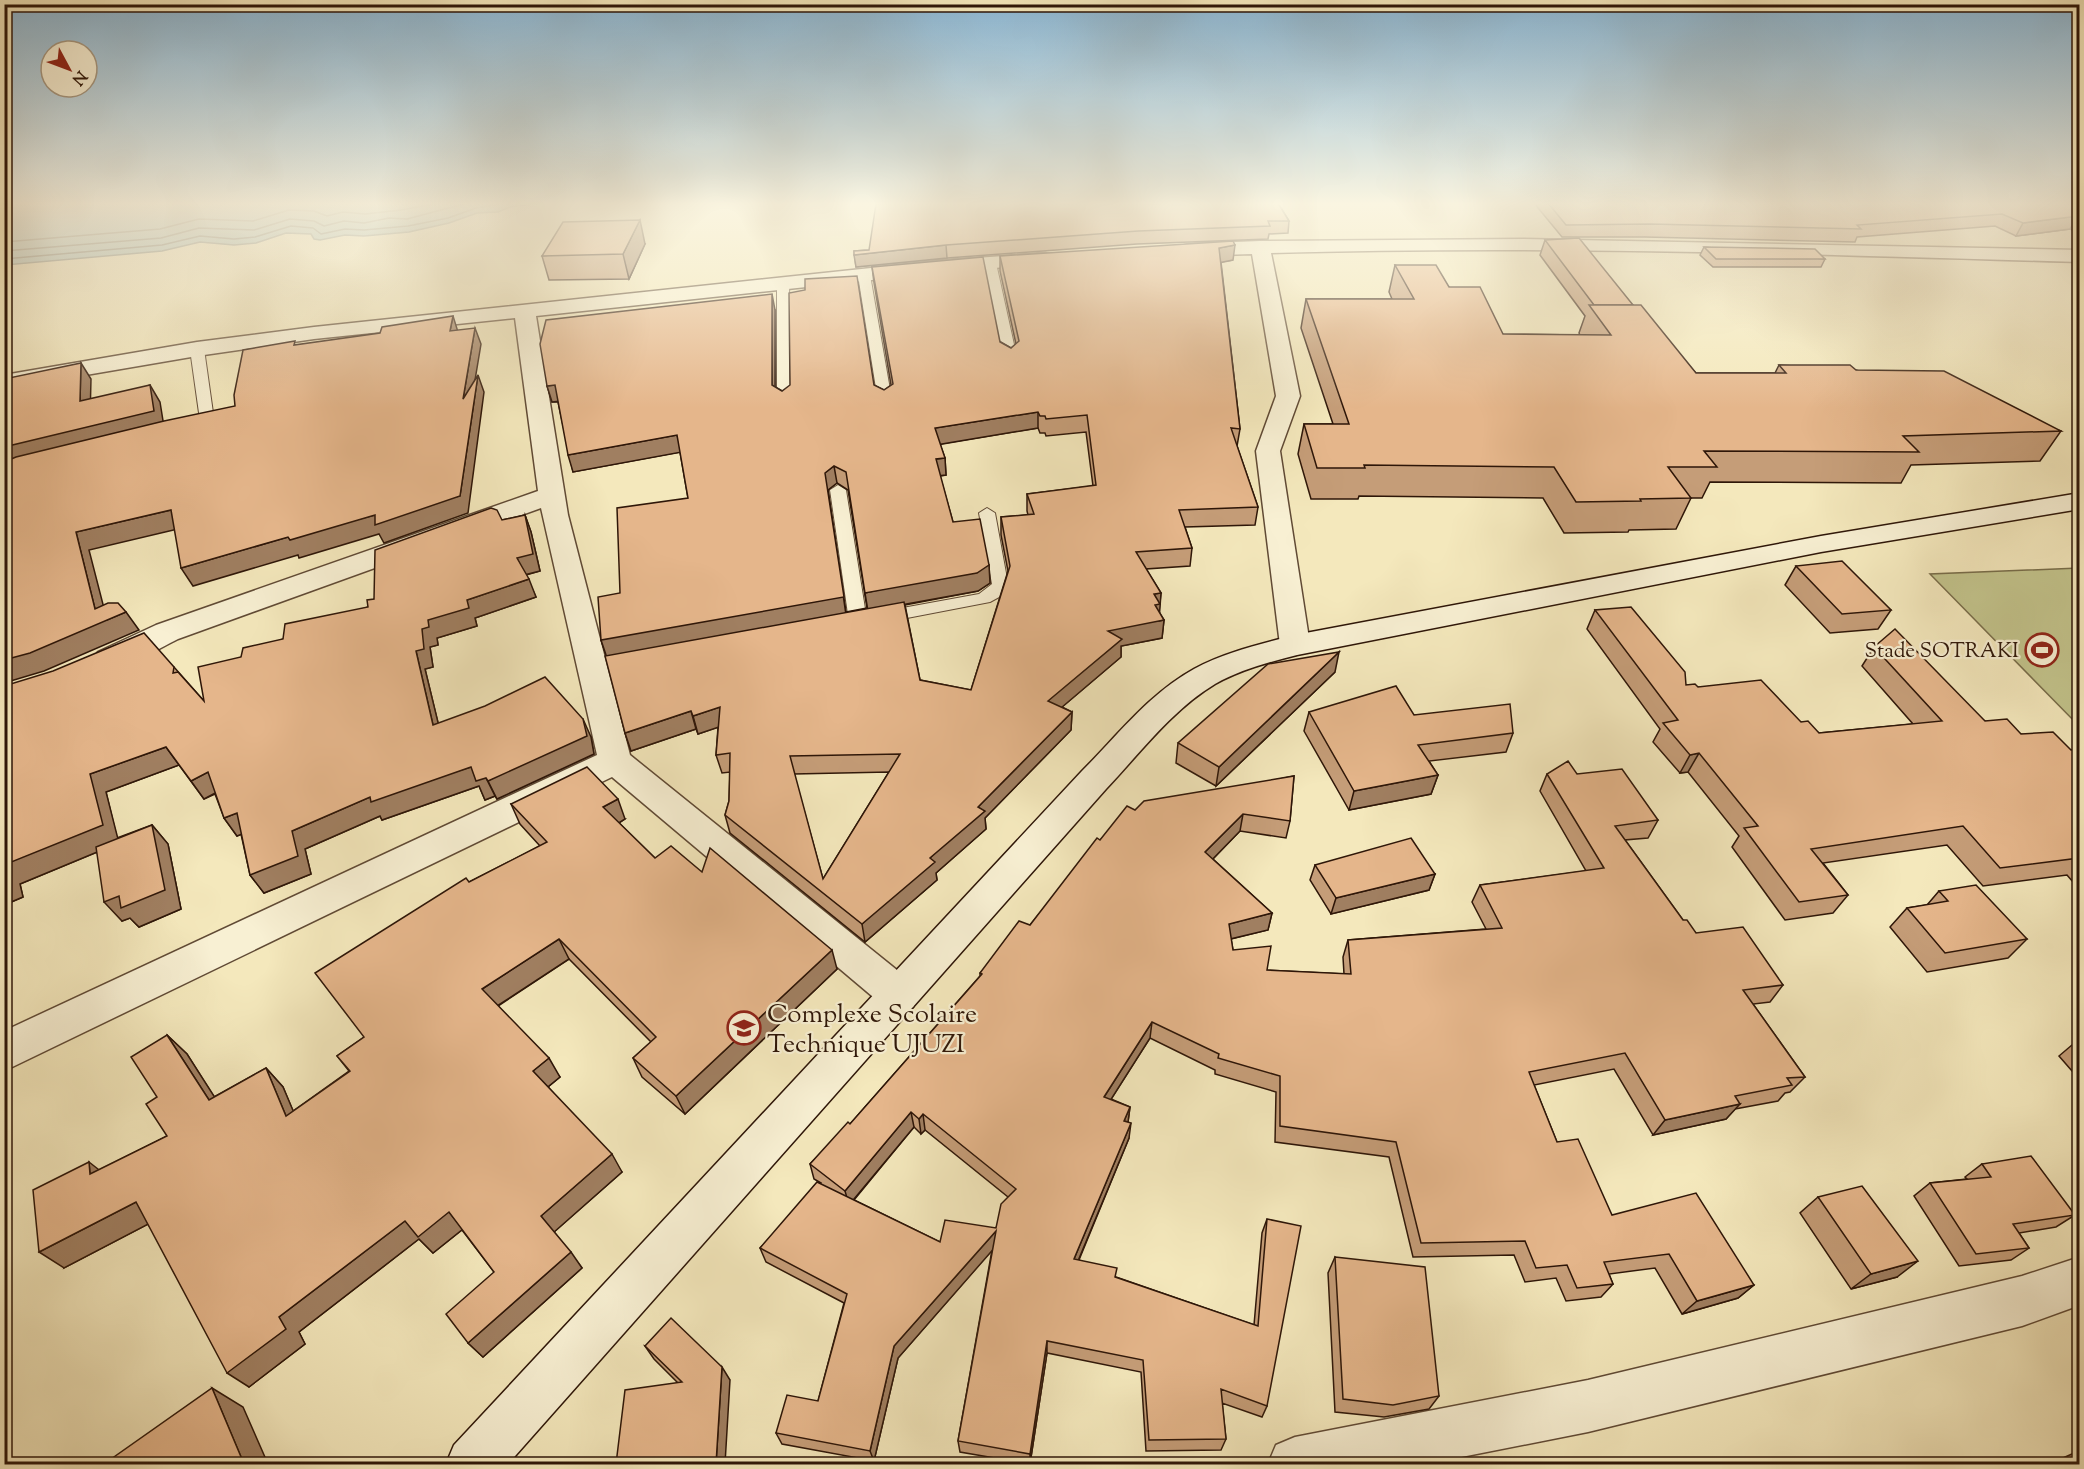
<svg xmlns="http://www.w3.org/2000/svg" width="2084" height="1469" font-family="'Sorts Mill Goudy',serif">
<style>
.green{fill:#c3c48c;stroke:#786d4a;stroke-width:1.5}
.water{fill:#9fbeba;stroke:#727b73;stroke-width:1.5}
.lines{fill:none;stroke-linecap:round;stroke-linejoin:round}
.shore{stroke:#666a61;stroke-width:1.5}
.lane-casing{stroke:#604a35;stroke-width:2}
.street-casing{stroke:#604a35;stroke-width:3}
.secondary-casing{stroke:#2e1608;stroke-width:3}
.lane{fill:#f8f0d3;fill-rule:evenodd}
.street{fill:#f8f0d3;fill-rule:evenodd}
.secondary{fill:#f8f0d3;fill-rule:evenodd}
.wall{fill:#c59d78;stroke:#2e1608;stroke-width:1.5;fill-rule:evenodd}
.shaded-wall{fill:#a07f61;stroke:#2e1608;stroke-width:1.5}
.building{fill:#e5b68b;stroke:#2e1608;stroke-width:1.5;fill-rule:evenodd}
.labels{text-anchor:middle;stroke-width:4.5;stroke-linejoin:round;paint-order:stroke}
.poi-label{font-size:21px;fill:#2e1608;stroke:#f8f0d3;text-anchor:end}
.near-poi-label{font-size:26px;fill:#2e1608;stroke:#f8f0d3;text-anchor:start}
</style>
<rect width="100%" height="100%" fill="#f4e8bc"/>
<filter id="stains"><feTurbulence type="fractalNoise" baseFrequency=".00333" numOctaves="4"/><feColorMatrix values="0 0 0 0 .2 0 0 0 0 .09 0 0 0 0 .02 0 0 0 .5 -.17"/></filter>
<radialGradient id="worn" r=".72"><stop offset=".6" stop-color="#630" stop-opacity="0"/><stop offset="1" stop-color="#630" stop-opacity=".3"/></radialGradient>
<polygon class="green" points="2079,568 2080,568 2079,726 1930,574"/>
<polygon class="water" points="5,203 538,203 510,207 498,212 477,213 449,223 409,232 364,236 345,235 320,240 314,239 311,234 286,233 256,243 234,245 200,242 162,251 5,265"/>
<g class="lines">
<g class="shore">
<polyline points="4,242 160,229 199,219 253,221 289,210 314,211 327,216 343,212 365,214 401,210 439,203"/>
<polyline points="4,251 161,238 199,228 254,230 290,219 314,221 324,226 344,221 364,223 389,218 407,219 467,203"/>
<polyline points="4,259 162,245 200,236 234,239 255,237 291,226 313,228 321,234 345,229 364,230 408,226 448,218 476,208 505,203"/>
</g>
<g class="lane-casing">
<g id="lane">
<polygon points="990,260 996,263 1017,358 1010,362 1003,358 984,263"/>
<polygon points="864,271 870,275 892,401 885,405 878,401 858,275"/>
<polygon points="783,279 789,283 791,402 784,406 777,402 777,283"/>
<polygon points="197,345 204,349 214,420 211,426 191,432 184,428 200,420 190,349"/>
<polygon points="838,485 846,490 867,621 864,625 852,625 849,621 830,490"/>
<polygon points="987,508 995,513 1008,584 1001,596 990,602 881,623 875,621 872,617 875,613 979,594 992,584 979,513"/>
</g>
</g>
<g class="street-casing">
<g id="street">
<path d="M1523 239 2080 250V262C1810 254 1540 245 1271 253L1300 396 1280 451 1310 645 1306 652 1295 655 1284 652 1280 645 1256 451 1276 396 1252 254 1189 256 1182 254 1179 250 1182 246 1189 244 1260 241Z"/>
<path d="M1045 253 1052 255 1055 259 1052 263 947 272 536 316 568 515 630 755 913 983 919 995 913 1007 899 1012 885 1007 612 777 4 1071V1031L597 755 541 508 178 639C155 650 123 673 98 666L94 659 98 652 156 625 538 491 515 318 314 339 197 356 4 389V375L197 342 314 327 947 260Z"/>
<polygon points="2080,1257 2080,1305 2022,1326 1588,1432 1426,1464 1268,1464 1276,1445 1295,1437 1588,1380 2022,1276"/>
</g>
</g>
<g class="secondary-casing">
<path id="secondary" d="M2080 493V509L1821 552 1297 655C1269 662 1240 670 1215 684 1172 710 1140 753 1106 789L508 1464H446L454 1445 1082 771C1117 736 1150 693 1194 669 1225 652 1261 644 1295 635L1821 536Z"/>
</g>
<use href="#lane" class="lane"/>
<use href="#street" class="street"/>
<use href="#secondary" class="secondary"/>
</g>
<g class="wall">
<polygon points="1159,203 1278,203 1289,221 1288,233 1269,234 1268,239 1137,244 947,258 856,267 854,251 869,250 1159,204"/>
<polygon points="1534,203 2079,203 2079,233 2070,229 2016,236 1995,226 1857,237 1855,242 1645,237 1562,237"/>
<polygon points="1545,240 1633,305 1696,373 1775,373 1779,365 1856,370 2061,431 2040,461 1911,465 1901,483 1710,482 1702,498 1691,498 1676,529 1629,530 1628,532 1564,533 1543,498 1359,496 1358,499 1311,499 1298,454 1304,424 1333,424 1301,328 1306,299 1392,299 1389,292 1395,265 1449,287 1503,334 1580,335 1579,333 1585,316 1540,255"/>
<polygon points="645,244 629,279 549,280 542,256"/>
<polygon points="1704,247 1825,259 1821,267 1713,267 1700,255"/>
<path d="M1000 256 1233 260 1221 262 1240 429 1237 446 1258 507 1255 525 1185 527 1192 548 1190 566 1146 569 1161 593 1159 612 1164 620 1162 638 1121 646V657L1062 707 1072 712 1071 730 985 818 986 829 936 873 937 880 865 942 730 833 725 815 729 801 730 772 722 773 716 755 718 727 698 734 696 729 631 751 625 733 606 655 601 640 620 593 688 498 680 452 573 472 558 402H552L547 386 775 310V387L782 391 874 385 884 390 891 385 874 283 872 267 1011 348 1016 344 1000 271ZM1038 428 1040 433H1045L1046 436 1086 432 1093 486 1027 494V511L1028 515 1001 517V535L1008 571 971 690 920 680 905 605 978 591 990 583 989 565 953 522 940 476 946 475 945 458 940 444ZM837 483 848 490 867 608 846 612 828 490ZM889 772 823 879 794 774Z"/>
<polygon points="525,515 531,532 540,571 526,575 536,597 475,618 477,626 437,638 438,645 430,647 433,667 425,669 438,723 591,737 594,754 497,799 495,796 485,800 479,786 382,820 380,816 305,849 311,874 264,893 250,875 241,834 237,836 224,818 215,794 204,799 179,765 106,792 117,838 152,825 168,844 181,909 139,927 130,918 122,921 97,852 20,884 23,897 4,905 4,686 174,667 204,701 241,657 283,639 368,607 374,599 502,520"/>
<polygon points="1796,566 1891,610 1878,629 1830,633 1785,585"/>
<polygon points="1595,610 1686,685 1698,687 1801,722 1819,733 1913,724 1862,666 1874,647 1985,721 2021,734 2071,750 2079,752 2079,889 2067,875 1983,886 1947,845 1823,863 1848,895 1833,913 1785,920 1732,847 1739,836 1688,772 1680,773 1653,742 1660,729 1587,629"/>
<polygon points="1335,672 1216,786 1176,763 1178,743"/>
<polygon points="1309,712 1414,715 1513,733 1506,752 1429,761 1438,775 1431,794 1349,810 1304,731"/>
<path d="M1547 774H1577L1658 820 1648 838 1625 840 1683 920 1696 933 1783 985 1770 1002 1753 1004 1805 1077 1790 1092 1785 1093 1778 1101 1735 1109 1726 1119 1653 1135 1614 1069 1534 1085 1557 1142 1612 1215 1754 1285 1738 1298 1682 1314 1655 1268 1609 1274 1613 1284 1601 1297 1566 1301 1556 1278 1525 1282 1514 1255 1413 1257 1389 1157 1275 1142 1276 1092 1215 1074V1070L1150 1038 1111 1099 1130 1107 1128 1122 1129 1138 1079 1260 1116 1277 1254 1325 1262 1233 1267 1219V1406L1262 1417 1222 1403 1226 1439 1221 1450 1146 1451 1141 1372 1047 1353 1030 1464 960 1452 958 1441 992 1250 898 1358 874 1461 782 1444 776 1433 818 1401 844 1303 766 1262 760 1248 821 1183 814 1179 810 1164 850 1124 980 976V973L1030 925 1100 840 1135 810 1294 776 1290 821 1286 838 1240 831 1213 859 1272 913 1268 930 1231 939 1233 950 1267 970 1344 974 1343 957 1348 940 1486 929 1472 902 1480 885 1586 871 1540 791ZM914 1127 921 1134 925 1130 1008 1197 996 1228 940 1242 854 1200Z"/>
<polygon points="511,804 625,819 619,823 655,858 702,872 837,969 685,1114 642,1077 633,1058 651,1042 569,959 498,1006 560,1077 548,1087 622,1172 554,1232 582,1268 483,1357 468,1343 494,1272 462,1230 433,1253 419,1239 299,1332 305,1344 249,1387 148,1224 64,1268 99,1170 167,1136 157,1097 167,1035 187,1054 214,1097 266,1068 283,1087 293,1111 349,1071 337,1056 364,1037 469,882 540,846 520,824"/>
<polygon points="1315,865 1435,874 1429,890 1331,914 1310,880"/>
<polygon points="1939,891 2027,939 2008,958 1927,972 1890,927 1907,908 1927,905"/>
<polygon points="2079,1039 2079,1079 2059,1056"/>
<polygon points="1982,1164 2075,1215 2056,1227 2019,1233 2029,1248 2011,1260 1959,1266 1914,1196 1930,1183 1967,1179 1965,1177"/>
<polygon points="1818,1197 1897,1277 1851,1289 1800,1213"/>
<polygon points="1335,1257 1439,1396 1429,1409 1384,1417 1335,1412 1328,1273"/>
<polygon points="645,1346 730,1380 678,1383 654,1359"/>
<polygon points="2079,1451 2079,1464 2051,1464 2056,1461"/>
<polygon points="1464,1459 1530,1464 1458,1464"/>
</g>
<g class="shaded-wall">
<polygon points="2078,216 2070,229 2016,236 2023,223"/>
<polygon points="640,220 645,244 629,279 623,254"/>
<polygon points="946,245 947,258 856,267 854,255"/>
<polygon points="1235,245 1233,260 1218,263 1219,248"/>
<polygon points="772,294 775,310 775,402 772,385"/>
<polygon points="453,316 458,332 450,331"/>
<polygon points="475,328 481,344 469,416 463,399"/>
<polygon points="81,363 91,379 90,418 80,401"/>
<polygon points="478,375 484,392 468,513 384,543 379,534 299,558 298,555 193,586 181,568 288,537 375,515 460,496"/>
<polygon points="150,385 160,402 164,427 4,471 4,447"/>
<polygon points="555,385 561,401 552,402 547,386"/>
<polygon points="1038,412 1038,428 936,445 935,428"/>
<polygon points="677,435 682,452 573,472 568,455"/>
<polygon points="945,458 946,475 937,476 936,459"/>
<polygon points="834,466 837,483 828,490 846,615 607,658 601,640"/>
<polygon points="171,510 182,528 89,550 107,620 126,612 139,630 44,671 4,683 4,660 95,609 76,532"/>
<polygon points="525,515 531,532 540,571 524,575 517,558"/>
<polygon points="989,565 990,583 978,591 868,611 865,593"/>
<polygon points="529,579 536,597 475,618 477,626 437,638 438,645 430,647 433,667 425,669 443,743 433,725 416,651 422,629 428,620 467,600"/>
<polygon points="1161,593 1159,621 1164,620 1162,638 1121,646 1121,657 1048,719 1048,701 1108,631 1154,594"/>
<polygon points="1339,652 1335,672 1216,786 1219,767"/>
<polygon points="720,707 725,725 698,734 693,716"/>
<polygon points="691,711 696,729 631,751 625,733"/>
<polygon points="1072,712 1071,730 985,818 986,829 936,873 937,880 865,942 862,924 930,858 978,807"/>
<polygon points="583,719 591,737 594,754 497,799 488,781"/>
<polygon points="166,747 179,765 106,792 119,843 20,884 23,897 4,905 4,865 90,774"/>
<polygon points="1699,753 1688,772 1680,773 1690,755"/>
<polygon points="471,767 486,778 495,796 485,800 479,786 382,820 380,816 305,849 311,874 264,893 250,875 292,831 370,797"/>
<polygon points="208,772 221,790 204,799 191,781"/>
<polygon points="1438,775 1431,794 1349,810 1354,791"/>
<polygon points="618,799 625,819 611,828 603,807"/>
<polygon points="237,813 250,831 237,836 224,818"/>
<polygon points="1243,814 1240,831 1203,869 1205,852"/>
<polygon points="152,825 168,844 181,909 139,927 130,918 122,921 104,902"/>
<polygon points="1435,874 1429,890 1331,914 1336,898"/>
<polygon points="1272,913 1268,930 1226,940 1229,924"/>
<polygon points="559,939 569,959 494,1008 482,989"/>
<polygon points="832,950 837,969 685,1114 676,1096"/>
<polygon points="4,996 6,1010 4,1011"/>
<polygon points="1152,1022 1150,1038 1103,1112 1104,1097"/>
<polygon points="167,1035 187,1054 228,1118 209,1100"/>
<polygon points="549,1058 560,1077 544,1090 533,1071"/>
<polygon points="266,1068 283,1087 303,1134 286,1116"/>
<polygon points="1740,1104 1726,1119 1653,1135 1665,1120"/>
<polygon points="1130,1107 1128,1122 1124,1121"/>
<polygon points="911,1112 914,1127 849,1205 845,1191"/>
<polygon points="923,1114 925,1130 921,1134 919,1119"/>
<polygon points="1131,1123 1129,1138 1073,1273 1074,1259"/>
<polygon points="612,1154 622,1172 553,1233 541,1216"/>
<polygon points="89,1162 112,1180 90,1174"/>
<polygon points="136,1202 158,1219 64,1268 39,1252"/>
<polygon points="449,1212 463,1229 433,1253 419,1239 299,1332 305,1344 249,1387 227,1373 279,1317 405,1221"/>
<polygon points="996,1231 997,1245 898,1358 874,1461 870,1451 894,1346"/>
<polygon points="571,1252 582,1268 483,1357 468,1343"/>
<polygon points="1918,1261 1897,1277 1851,1289 1871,1274"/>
<polygon points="1754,1285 1738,1298 1682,1314 1697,1301"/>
<polygon points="1047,1341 1047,1353 1030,1464 1030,1454"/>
<polygon points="722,1367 730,1380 725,1464 716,1464"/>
<polygon points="212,1388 243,1407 268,1464 244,1464"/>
</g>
<g class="building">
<polygon points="895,203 1129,203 1160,204 1160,203 1278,203 1289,221 1268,221 1270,226 1138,231 946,245 854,255 854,251 869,250 876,204"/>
<polygon points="1548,203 2079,203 2079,217 2078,216 2023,223 2002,214 1857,225 1861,229 1650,224 1566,225"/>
<polygon points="640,220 623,254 542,256 563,222"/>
<polygon points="1579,238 1633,305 1594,305 1545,240"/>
<path d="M1233 241 1235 245 1219 248 1240 429 1231 428 1258 507 1179 510 1192 548 1136 552 1161 593 1154 594 1160 604 1155 605 1164 620 1108 631 1122 639 1048 701 1072 712 978 807 985 811 930 858 935 862 862 924 725 815 729 801 730 753 716 755 720 707 693 716 691 711 625 733 605 656 904 602 920 680 971 690 1010 566 1001 517 1034 514 1027 494 1096 485 1087 415 1046 419 1045 416H1040L1038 412 935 428 945 458 936 459 953 522 980 519 989 565 977 573 865 593 846 472 834 466 825 473 844 597 601 640 598 597 620 593 617 508 688 498 677 435 568 455 555 385 547 386 540 344 546 320 772 294V385L782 391 790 385 789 293 805 290V279L857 276 874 385 884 390 893 384 872 267 983 257 1000 342 1011 348 1019 341 1000 256ZM900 754 823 879 790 756Z"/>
<polygon points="1704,247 1815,249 1825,259 1716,259"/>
<polygon points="1395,265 1436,265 1449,287 1480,287 1503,334 1611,335 1589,305 1641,305 1696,373 1786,373 1779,365 1850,365 1856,370 1944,371 2061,431 1903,436 1919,452 1704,451 1717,467 1668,467 1691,498 1640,499 1641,501 1576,502 1554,467 1364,465 1365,468 1317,468 1304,424 1349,424 1306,299 1414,299"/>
<polygon points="453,316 450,331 475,328 463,399 478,375 460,496 375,525 375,515 290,540 288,537 181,568 171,510 76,532 95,609 108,603 118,603 126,612 30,653 4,660 4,462 16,457 164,421 235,406 234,395 243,350 295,341 294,345 380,333 382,327"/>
<polygon points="81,363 80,401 150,385 154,411 4,447 4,379"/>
<polygon points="491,508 497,510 502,520 525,515 533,554 517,558 529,579 467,600 469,608 428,620 429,627 422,629 424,649 416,651 433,725 485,706 545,677 583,719 587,736 488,781 486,778 476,781 471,767 371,802 370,797 292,831 298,856 250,875 237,813 224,818 208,772 191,781 166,747 90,774 103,825 4,865 4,686 53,671 144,633 174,667 173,673 178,672 204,701 198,667 241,657 243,648 283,639 285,624 368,607 367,600 374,599 375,550"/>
<polygon points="1842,561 1891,610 1842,614 1796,566"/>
<polygon points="1631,607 1685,672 1686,685 1695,684 1698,687 1761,680 1801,722 1808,721 1819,733 1942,721 1874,647 1895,629 1985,721 2007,719 2021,734 2053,732 2071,750 2077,750 2079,752 2079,858 2000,868 1963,826 1811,849 1848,895 1799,902 1744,828 1758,826 1699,753 1690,755 1663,723 1678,720 1595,610"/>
<polygon points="1339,652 1219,767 1178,743 1268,664"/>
<polygon points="1396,686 1414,715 1510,704 1513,733 1418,745 1438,775 1354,791 1309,712"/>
<polygon points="1568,761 1577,774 1622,769 1658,820 1615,826 1683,920 1687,920 1696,933 1743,927 1783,985 1743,990 1805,1077 1787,1078 1792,1085 1735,1096 1740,1104 1665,1120 1625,1053 1529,1072 1557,1142 1578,1139 1612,1215 1696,1193 1754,1285 1697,1301 1669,1254 1604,1262 1613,1284 1577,1288 1567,1265 1536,1268 1525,1241 1421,1243 1396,1142 1280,1126 1280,1076 1218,1058 1219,1054 1152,1022 1104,1097 1130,1107 1124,1121 1131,1123 1074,1259 1117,1268 1115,1277 1258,1326 1267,1219 1301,1226 1267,1406 1221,1389 1226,1439 1149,1440 1143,1360 1047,1341 1030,1454 958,1441 996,1231 894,1346 870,1451 776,1433 787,1395 818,1401 847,1294 760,1248 817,1182 940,1242 945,1220 996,1228 1001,1204 1016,1189 923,1114 919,1119 911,1112 845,1191 810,1164 848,1122 850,1124 982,974 980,973 1019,921 1030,925 1097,838 1100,840 1127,806 1135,810 1144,801 1294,776 1290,821 1243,814 1205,852 1272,913 1229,924 1233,950 1271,946 1267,970 1351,974 1348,940 1502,928 1480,885 1604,868 1547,774"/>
<polygon points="587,767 618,799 603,807 655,858 671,846 702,872 710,848 832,950 676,1096 633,1058 656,1037 559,939 482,989 549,1058 533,1071 612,1154 541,1216 571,1252 468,1343 446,1314 494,1272 449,1212 418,1237 405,1221 279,1317 286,1329 227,1373 136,1202 39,1252 33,1190 89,1162 90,1174 167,1136 146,1104 157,1097 131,1057 167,1035 209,1100 266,1068 286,1116 350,1071 337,1056 364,1037 315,973 466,878 469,882 547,842 511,804"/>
<polygon points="152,825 165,890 121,908 119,896 104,902 96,847"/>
<polygon points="1411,838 1435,874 1336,898 1315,865"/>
<polygon points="1976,885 2027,939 1945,953 1907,908 1948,901 1939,891"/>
<polygon points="2031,1156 2075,1215 2013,1224 2029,1248 1976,1254 1930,1183 1991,1177 1982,1164"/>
<polygon points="1862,1186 1918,1261 1871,1274 1818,1197"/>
<polygon points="1335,1257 1425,1267 1439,1396 1393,1405 1343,1399"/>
<polygon points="671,1318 722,1367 716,1464 616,1464 625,1390 682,1382 645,1346"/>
<polygon points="212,1388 244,1464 104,1464"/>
<polygon points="2079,1455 2079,1464 2066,1464"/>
<polygon points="1464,1459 1528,1460 1530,1464 1465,1464"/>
</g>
<linearGradient id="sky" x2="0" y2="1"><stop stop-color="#8bb8d6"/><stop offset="0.5" stop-color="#faf5e1"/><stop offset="1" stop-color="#faf5e1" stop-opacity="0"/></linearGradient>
<rect width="2084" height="408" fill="url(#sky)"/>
<defs>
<g id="stadium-ring" transform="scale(1.725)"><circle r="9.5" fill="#f8f0d3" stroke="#8f2418" stroke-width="1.5"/><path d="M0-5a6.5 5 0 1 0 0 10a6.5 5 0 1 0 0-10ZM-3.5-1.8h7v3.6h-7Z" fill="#8f2418"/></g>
<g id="school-ring" transform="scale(1.725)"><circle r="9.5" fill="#f8f0d3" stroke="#8f2418" stroke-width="1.5"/><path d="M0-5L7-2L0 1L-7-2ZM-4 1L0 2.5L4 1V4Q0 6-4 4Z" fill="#8f2418"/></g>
</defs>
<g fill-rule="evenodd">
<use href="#stadium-ring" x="2042" y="650"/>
<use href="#school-ring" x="744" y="1028"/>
</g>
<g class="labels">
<g class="poi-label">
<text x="2019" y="657">Stade SOTRAKI</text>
</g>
<g class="near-poi-label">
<text x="767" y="1022">Complexe Scolaire<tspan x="767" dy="30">Technique UJUZI</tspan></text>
</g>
</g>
<rect width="2084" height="1469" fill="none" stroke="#f4e8bc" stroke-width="24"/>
<rect x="6" y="6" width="2072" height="1457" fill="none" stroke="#2e1608" stroke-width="3"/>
<rect x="12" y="12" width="2060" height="1445" fill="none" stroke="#2e1608" stroke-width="1.5"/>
<g transform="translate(69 69) rotate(131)"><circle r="28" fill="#f8f0d3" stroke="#a79982" stroke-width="1.5"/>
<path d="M0-4.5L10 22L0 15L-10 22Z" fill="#8f2418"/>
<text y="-9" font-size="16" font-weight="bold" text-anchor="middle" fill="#2e1608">N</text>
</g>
<rect width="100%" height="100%" filter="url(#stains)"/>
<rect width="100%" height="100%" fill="url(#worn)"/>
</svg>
